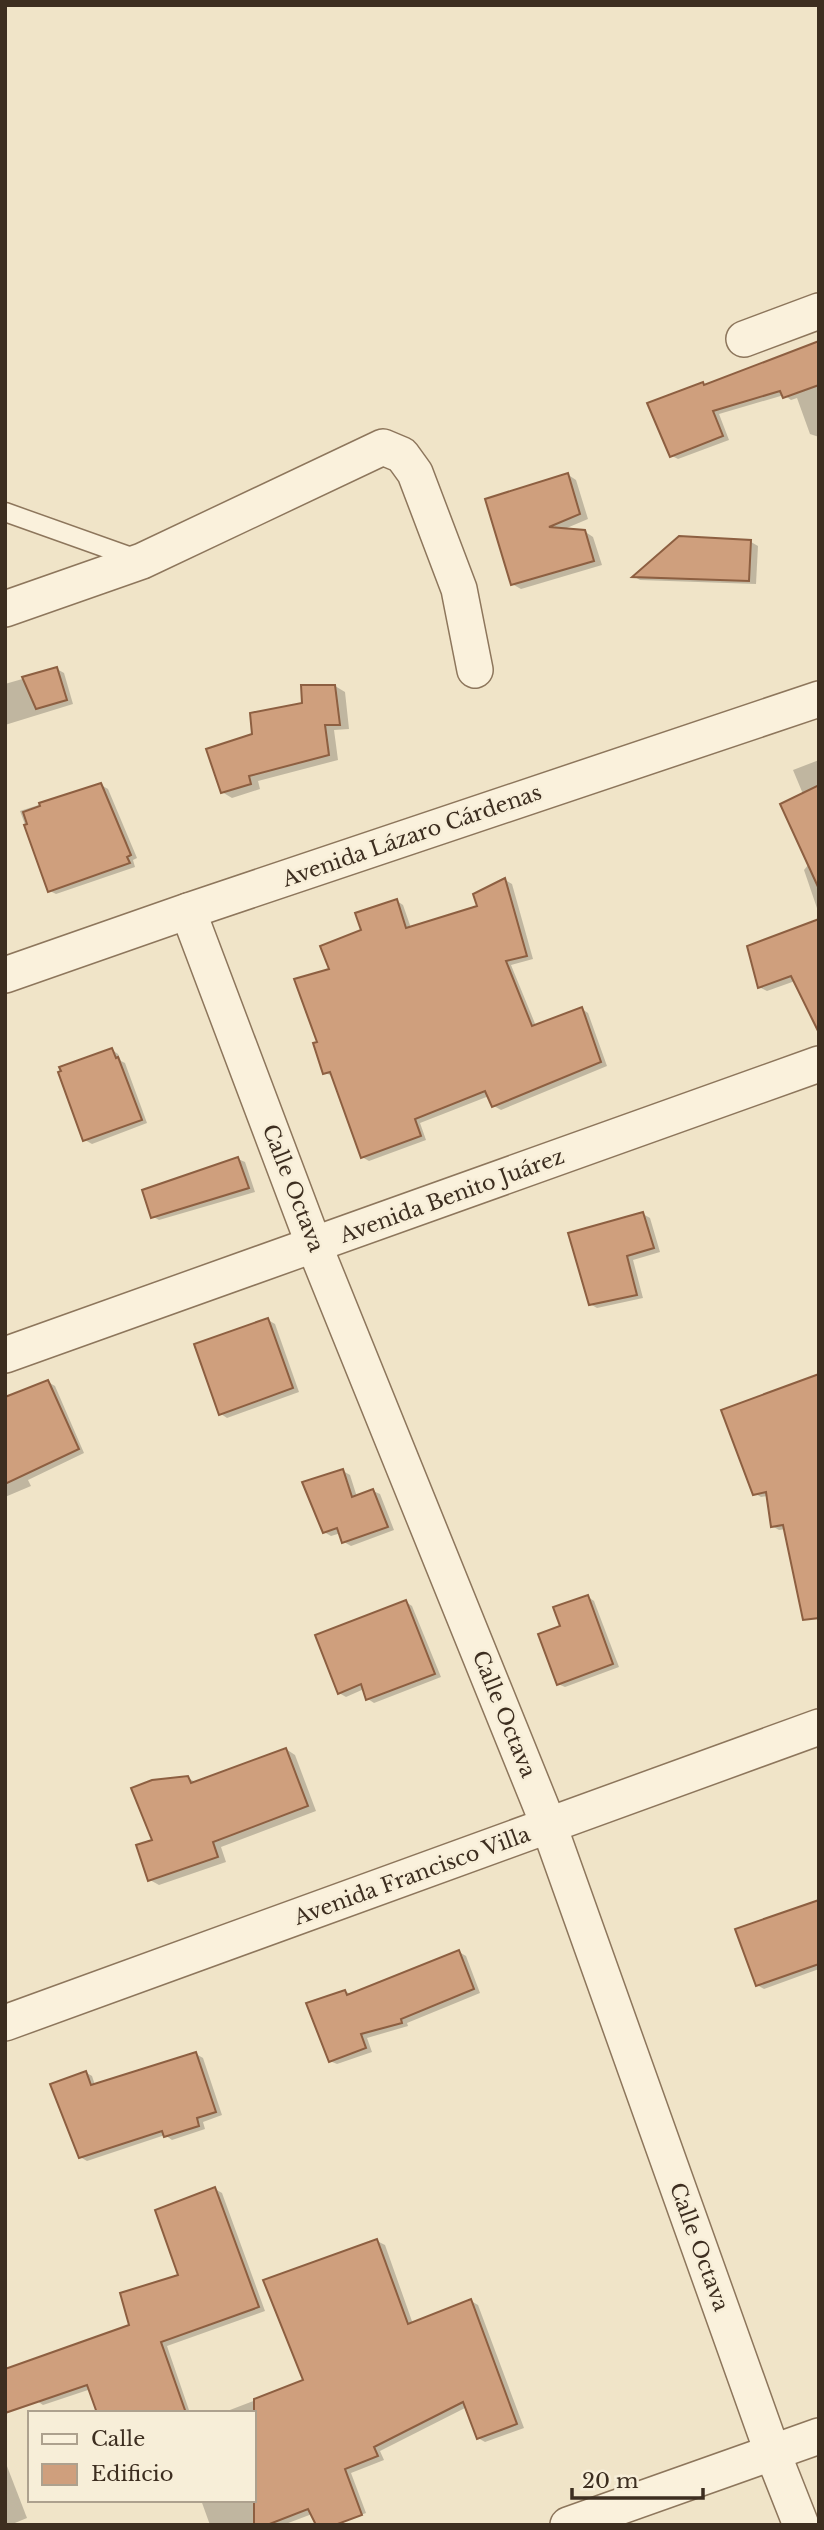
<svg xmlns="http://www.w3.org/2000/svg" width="824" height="2530" font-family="'Libre Baskerville',serif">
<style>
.shadow{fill:#0003}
.building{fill:#cf9f7d;stroke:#8d5f41;stroke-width:2}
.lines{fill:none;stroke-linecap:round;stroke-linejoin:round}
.lane-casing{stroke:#8d765c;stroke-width:21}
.street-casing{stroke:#8d765c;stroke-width:38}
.lane{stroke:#faf1dc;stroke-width:18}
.street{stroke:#faf1dc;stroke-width:35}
.labels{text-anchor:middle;stroke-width:5;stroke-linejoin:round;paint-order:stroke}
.street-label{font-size:21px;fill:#3d2e20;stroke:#f7eed8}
</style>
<rect width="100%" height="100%" fill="#f0e4c8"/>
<g class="shadow">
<polygon points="819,343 819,437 810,434 797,398 791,400 784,395 719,414 729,440 678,459 672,456 702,383 707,386"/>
<polygon points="567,474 576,480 588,519 562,530 584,531 593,537 602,565 521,589 512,584"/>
<polygon points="751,542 758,546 756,584 640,580 635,577"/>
<polygon points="57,669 64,673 73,704 5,725 5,684"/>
<polygon points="335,686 345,692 349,729 334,730 338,760 258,781 260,789 232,798 222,792 254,735"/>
<polygon points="819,760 819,914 804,870 809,864 803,794 793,770"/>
<polygon points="101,785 108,789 137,858 133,860 135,867 56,894 50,891 20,811"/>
<polygon points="505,880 512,884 533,959 511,965 536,1026 582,1009 588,1013 607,1066 501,1110 494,1106 489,1096 420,1123 426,1140 369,1161 362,1157 333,1076 325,1073 320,1043 331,970 364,931 397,901 403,905 411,928 479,907"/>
<polygon points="819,921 795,981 767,991 759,987"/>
<polygon points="112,1050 118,1054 121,1061 125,1063 147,1123 92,1144 85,1140"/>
<polygon points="238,1159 245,1162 255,1192 159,1220 152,1216"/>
<polygon points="643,1214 650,1218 660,1252 633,1260 643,1298 597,1308 590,1304"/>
<polygon points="268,1320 275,1324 299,1392 227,1418 221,1414"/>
<polygon points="819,1376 786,1529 779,1530 772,1526 768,1496 761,1497 754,1493"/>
<polygon points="48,1382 55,1386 84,1453 28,1480 31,1486 5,1497 5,1399"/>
<polygon points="343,1471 350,1475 357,1497 373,1491 380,1494 394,1530 351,1546 344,1542 341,1533 331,1536 324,1532"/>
<polygon points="588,1597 594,1601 619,1667 565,1687 558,1684 562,1627"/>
<polygon points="406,1602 412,1606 441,1677 374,1703 368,1699 364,1689 346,1697 339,1693"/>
<polygon points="286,1749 295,1755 316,1811 221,1847 226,1862 159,1885 150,1880 154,1841 188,1778 197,1783"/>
<polygon points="819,1904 819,1969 764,1989 757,1985"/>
<polygon points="459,1952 466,1956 480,1993 407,2023 408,2026 367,2038 372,2052 337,2064 330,2061 345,1991 352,1995"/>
<polygon points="196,2054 203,2058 222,2115 203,2122 205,2129 172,2140 165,2135 87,2161 80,2157 85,2072 92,2076 95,2085"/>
<polygon points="215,2189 222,2193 265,2311 167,2346 190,2413 99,2413 91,2389 43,2405 37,2401 131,2326 180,2277"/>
<polygon points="377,2241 385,2245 413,2324 471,2301 478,2305 524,2428 485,2442 478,2438 467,2407 380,2451 384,2460 351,2473 366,2513 334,2525 312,2514 283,2525 210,2525 201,2500 254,2500 254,2413 222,2413 305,2381"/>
<polygon points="5,2461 27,2518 10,2525 5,2525"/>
</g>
<g class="building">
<polygon points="819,341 819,385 783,398 780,391 713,411 723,436 670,457 647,403 703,382 704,385"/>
<polygon points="568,473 580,514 549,527 585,530 594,561 511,585 485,499"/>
<polygon points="679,536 751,540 749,581 632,577"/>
<polygon points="57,667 67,700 36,709 22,677"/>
<polygon points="301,685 335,685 340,725 325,725 329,755 249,776 251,784 221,793 206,749 252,734 250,713 302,703"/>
<polygon points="101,783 131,855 127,857 130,863 48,892 24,825 27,824 23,812 40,806 39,803"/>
<polygon points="819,785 819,889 780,804"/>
<polygon points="505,878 527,956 506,961 532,1026 582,1007 601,1062 492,1107 485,1091 415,1119 421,1136 361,1158 330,1072 323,1074 313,1043 317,1042 294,979 329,969 320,946 361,930 355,913 397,899 406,928 477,906 473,894"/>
<polygon points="819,919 819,1033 791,976 758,988 747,946"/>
<polygon points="112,1048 116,1058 118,1057 142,1120 83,1141 58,1072 61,1071 59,1067"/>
<polygon points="238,1157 249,1188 151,1218 142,1190"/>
<polygon points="643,1212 654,1248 627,1256 637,1295 589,1305 568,1233"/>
<polygon points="268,1318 293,1388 219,1415 194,1344"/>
<polygon points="819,1374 819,1618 803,1620 783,1525 771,1527 766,1492 753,1495 721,1410"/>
<polygon points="48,1380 79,1449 5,1484 5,1397"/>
<polygon points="343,1469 352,1497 373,1489 388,1527 342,1543 337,1528 323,1533 302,1482"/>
<polygon points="588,1595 613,1664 557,1685 538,1634 560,1626 553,1607"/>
<polygon points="406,1600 435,1674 366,1700 361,1684 338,1694 315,1635"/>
<polygon points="286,1748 308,1806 213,1842 218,1857 148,1881 136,1845 152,1840 131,1788 152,1780 188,1776 191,1783"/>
<polygon points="819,1900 819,1964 756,1986 735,1929"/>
<polygon points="459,1950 474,1989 401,2019 402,2023 361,2034 366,2048 329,2062 306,2003 345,1990 347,1995"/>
<polygon points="196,2052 216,2112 197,2118 199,2126 164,2137 162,2131 79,2158 50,2084 86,2071 91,2085"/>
<polygon points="215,2187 259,2307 161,2342 186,2413 97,2413 87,2385 5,2413 5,2369 129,2325 120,2293 178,2275 155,2210"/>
<polygon points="377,2239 408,2324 471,2299 517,2424 477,2439 463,2402 374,2447 378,2456 345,2469 362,2515 335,2525 316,2525 308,2509 267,2525 254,2525 254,2399 303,2380 263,2280"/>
</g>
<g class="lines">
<g class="lane-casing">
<polyline id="lane" points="5,512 137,559"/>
</g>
<g class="street-casing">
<g id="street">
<polyline points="744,339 819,311"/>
<polyline points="5,609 142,561 383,447 402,455 415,473 459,589 475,670"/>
<polyline points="188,911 314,1245 549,1826 773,2454 801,2525"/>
<polyline points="5,975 188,911 819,699"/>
<polyline points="5,1355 819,1064"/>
<polyline points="5,2023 819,1727"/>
<polyline points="568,2525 819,2436"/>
</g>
</g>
<use href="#lane" class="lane"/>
<use href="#street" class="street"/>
</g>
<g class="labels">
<g class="street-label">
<text transform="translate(412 836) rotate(-19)" y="7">Avenida Lázaro Cárdenas</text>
<text transform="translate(293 1188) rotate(69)" y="7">Calle Octava</text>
<text transform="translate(452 1196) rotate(-20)" y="7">Avenida Benito Juárez</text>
<text transform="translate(504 1714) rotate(68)" y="7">Calle Octava</text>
<text transform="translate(412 1876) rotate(-20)" y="7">Avenida Francisco Villa</text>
<text transform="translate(699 2247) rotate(70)" y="7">Calle Octava</text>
</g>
</g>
<rect width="824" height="2530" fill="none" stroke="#3d2e20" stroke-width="14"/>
<rect x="28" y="2411" width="228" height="91" fill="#f7eed8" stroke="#ada18e" stroke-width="2"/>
<rect x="42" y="2434" width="35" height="10" fill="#faf1dc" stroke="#ada18e" stroke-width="2"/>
<text x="91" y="2446" font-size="21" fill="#3d2e20">Calle</text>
<rect x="42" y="2464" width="35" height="21" fill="#cf9f7d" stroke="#ada18e" stroke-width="2"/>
<text x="91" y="2481" font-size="21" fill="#3d2e20">Edificio</text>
<path d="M572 2488v10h131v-10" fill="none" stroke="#3d2e20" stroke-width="3.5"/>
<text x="582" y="2488" font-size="21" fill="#3d2e20" stroke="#f7eed8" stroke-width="5" paint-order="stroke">20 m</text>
</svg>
